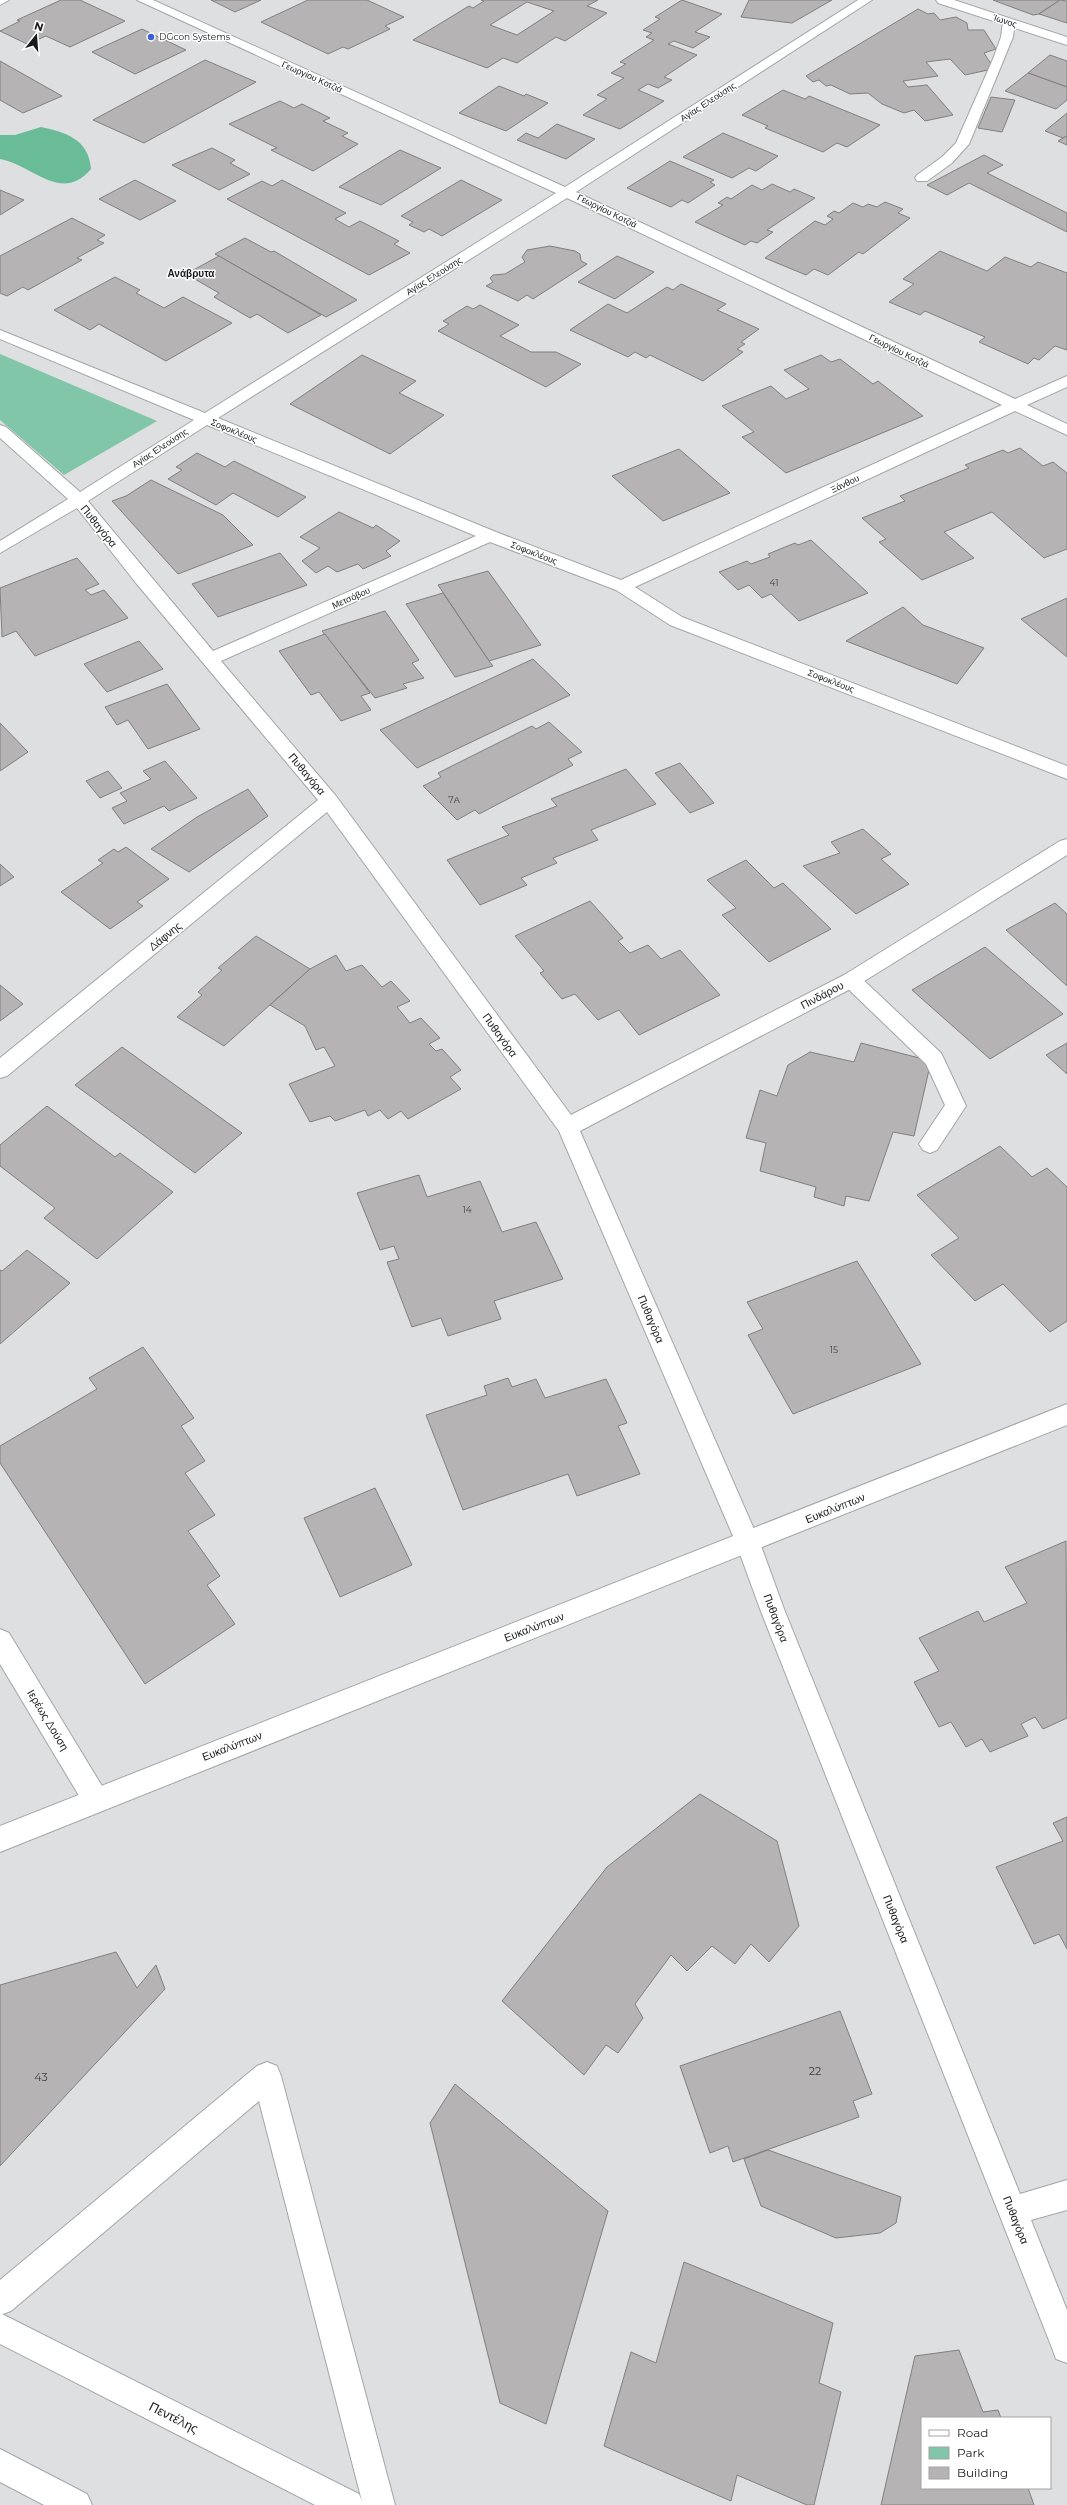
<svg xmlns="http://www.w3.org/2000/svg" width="1067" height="2505" font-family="Montserrat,sans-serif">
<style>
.green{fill:#81c6a8}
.forest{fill:#6abc99}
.building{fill:#b6b3b4;stroke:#817f7f;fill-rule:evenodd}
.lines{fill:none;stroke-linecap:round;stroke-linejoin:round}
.service-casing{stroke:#a3a5a6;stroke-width:2}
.minor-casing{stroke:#a3a5a6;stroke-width:2}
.tertiary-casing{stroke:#a3a5a6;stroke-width:2}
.secondary-casing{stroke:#a3a5a6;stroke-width:2}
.service{fill:#fff;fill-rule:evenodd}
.minor{fill:#fff;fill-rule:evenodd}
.tertiary{fill:#fff;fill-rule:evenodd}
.secondary{fill:#fff;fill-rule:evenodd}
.poi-dot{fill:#3d5fd1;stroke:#fff;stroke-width:1.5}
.labels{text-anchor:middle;stroke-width:3;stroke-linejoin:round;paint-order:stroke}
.far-street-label{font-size:9px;fill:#191a1b;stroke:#fff}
.far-poi-label{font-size:9px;fill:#191a1b;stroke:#fff;text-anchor:start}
.number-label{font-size:9px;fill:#404041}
.far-neighbourhood-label{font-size:10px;font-weight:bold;fill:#191a1b;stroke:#fff}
.street-label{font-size:11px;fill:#191a1b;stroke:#fff}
.near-number-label{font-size:11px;fill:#404041}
.near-street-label{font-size:13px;fill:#191a1b;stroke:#fff}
</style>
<rect width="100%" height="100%" fill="#dedfe1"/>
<polygon class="green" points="0,354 157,421 64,475 0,420"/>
<path class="forest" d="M41 127C65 132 89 139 91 169 61 204 33 165 0 159V135H15Z"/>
<g class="building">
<polygon points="61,0 80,0 125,21 70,47 46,36 27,44 0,31 20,21 17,20"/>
<polygon points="211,0 261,0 235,12"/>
<polygon points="308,0 367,0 404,17 385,26 390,29 348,49 343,47 328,54 261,22"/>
<path d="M481 0H598L587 6 607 13 565 41 556 37 517 63 503 58 487 68 413 40 469 6 473 8 484 1ZM527 2 554 11 517 35 490 25Z"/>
<polygon points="682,0 722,14 695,32 710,37 693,48 674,41 668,44 697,55 664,77 672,80 658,88 648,84 638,90 664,101 620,129 583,115 607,99 597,95 624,78 611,73 626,64 620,62 654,40 646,37 652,33 643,30 660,19 655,17"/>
<polygon points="749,0 832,0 792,23 741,17"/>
<polygon points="993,0 1060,0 1039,14 1033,15"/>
<polygon points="1060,0 1067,1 1067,23 1039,14"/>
<polygon points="918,9 928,14 934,13 940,20 956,17 967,23 968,30 984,30 996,49 984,53 991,64 988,70 965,75 950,59 926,62 938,76 903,81 908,87 927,85 953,115 925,121 914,110 904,113 882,104 868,93 850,94 831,85 826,86 819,80 813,82 806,76"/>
<polygon points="142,29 186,50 135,74 92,52"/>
<polygon points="1050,55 1067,61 1067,87 1028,73"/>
<polygon points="205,60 256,82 144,143 93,120"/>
<polygon points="0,61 62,96 23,113 0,100"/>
<polygon points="1028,73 1067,87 1067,100 1056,109 1005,91"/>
<polygon points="499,86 524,96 526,94 548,103 506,131 459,113"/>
<polygon points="783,90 805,99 809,96 880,125 847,147 837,143 823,152 765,128 768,126 742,115"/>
<polygon points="991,97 1015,100 1002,132 978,128"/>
<polygon points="280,101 294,108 302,104 330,118 323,121 348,133 342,136 358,144 313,171 271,150 277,148 229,124"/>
<polygon points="1067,113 1067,136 1063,138 1045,131"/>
<polygon points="557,124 595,139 566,159 517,140 526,133 538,138"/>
<polygon points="723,133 778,156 756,171 749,168 732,178 683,157"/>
<polygon points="1067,136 1067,145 1058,141 1063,138"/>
<polygon points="212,148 235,160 230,163 250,174 219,190 172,165"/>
<polygon points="400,150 441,168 381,205 339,187"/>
<polygon points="984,155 1003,165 987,173 1067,213 1067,232 969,183 947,195 927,185"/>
<polygon points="670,161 714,180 710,182 715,185 688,203 682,200 671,207 627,188"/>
<polygon points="135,180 176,201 140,220 99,199"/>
<polygon points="282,180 346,213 335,219 349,227 360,221 399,241 394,244 410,253 369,275 227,199 262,181 272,186"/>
<polygon points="461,180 502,200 442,236 429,229 424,232 409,225 413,222 401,216"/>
<polygon points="772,184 790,192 794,189 815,198 767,230 773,232 757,243 751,241 745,245 695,222 723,205 718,203 727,197 731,199 752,185 762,190"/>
<polygon points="0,190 24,200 0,215"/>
<polygon points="885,202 903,209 898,213 910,218 863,254 859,252 828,275 814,269 806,275 765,258 815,221 825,225 833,219 827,216 834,211 839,213 853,203 863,207 868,204 877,207"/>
<polygon points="72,218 105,235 97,240 104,243 77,258 82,260 28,290 23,287 7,296 0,293 0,256"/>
<polygon points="245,238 271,252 274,251 357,300 326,317 215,254"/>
<polygon points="550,246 575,251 580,254 581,261 587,264 533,299 527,295 518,301 486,286 493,282 490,278 493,275 505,274 525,262 522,257 527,250"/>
<polygon points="940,251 987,271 1005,257 1031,267 1038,262 1067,273 1067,350 1055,346 1039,360 1034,358 1028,364 979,342 985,337 925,311 920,315 889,302 914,284 903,279"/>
<polygon points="219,256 321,315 288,333 257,314 250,318 214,297 219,293 186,274"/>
<polygon points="617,256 654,272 615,299 578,282"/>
<polygon points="115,277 140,290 136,293 164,308 183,297 232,323 166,361 99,324 90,330 54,310"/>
<polygon points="681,284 726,304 717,310 759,329 741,342 745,344 737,349 743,352 703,381 650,355 646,358 635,352 628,357 570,330 608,304 627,313 667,287 673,290"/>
<polygon points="480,305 519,325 500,336 531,352 556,352 581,364 546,387 438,331 449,324 443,321 467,306 473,309"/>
<polygon points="362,355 416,381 399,393 444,415 390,454 290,404"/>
<polygon points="821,355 831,362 840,359 873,384 878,381 923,416 786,473 742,437 754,432 722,406 771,386 786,399 809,389 784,370"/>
<polygon points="1020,448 1043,466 1053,462 1067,473 1067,549 1044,558 992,512 944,532 974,558 922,580 879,542 886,539 862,518 905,501 900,496 969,468 965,465 1003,450 1008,453"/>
<polygon points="679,449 730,493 663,521 612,476"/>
<polygon points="197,453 225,467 234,461 306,497 278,517 233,493 216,505 168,479 182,470 176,467"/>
<polygon points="151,480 223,515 253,545 178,574 112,501 126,496"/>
<polygon points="339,512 373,528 376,525 400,541 386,551 391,556 363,569 358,564 337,572 328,566 316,573 302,561 320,548 300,537"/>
<polygon points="811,540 868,593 799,621 771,594 762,598 749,585 738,590 719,572 747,561 751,564 770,557 768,554 795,543 798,545"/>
<polygon points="280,553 307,585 218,617 192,584"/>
<polygon points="77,558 99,584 85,590 91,595 104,590 128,618 35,656 16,631 2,637 0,588"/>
<polygon points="488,571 541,645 489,661 438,585"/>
<polygon points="443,593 489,661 493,666 455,677 406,604"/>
<polygon points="1067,598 1067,657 1021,619"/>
<polygon points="903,607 923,625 984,648 957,684 846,641"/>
<polygon points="385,611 419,660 412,663 424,678 403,684 407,688 375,698 322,631"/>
<polygon points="325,634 370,693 361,696 371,710 341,721 319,692 311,695 279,651"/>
<polygon points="139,641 163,669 107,692 84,664"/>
<polygon points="533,659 570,695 417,768 380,730"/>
<polygon points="167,684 200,729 148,749 128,720 117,725 105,707"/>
<polygon points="549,722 582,752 568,759 573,765 479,814 475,810 457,820 423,786 441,777 438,773 532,726 536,729"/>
<polygon points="0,723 28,752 0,771"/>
<polygon points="165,761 197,798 169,811 164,806 124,824 112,808 127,801 120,793 151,779 143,771"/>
<polygon points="680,763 714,803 690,813 655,773"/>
<polygon points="626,769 656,804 591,830 598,840 553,858 557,863 521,878 527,885 480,905 447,860 509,835 502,827 557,806 551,799"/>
<polygon points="108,771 122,788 100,798 86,781"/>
<polygon points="248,789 268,816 189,872 151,849 197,817"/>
<polygon points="863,829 891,854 881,859 909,884 856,914 803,866 840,853 831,842"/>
<polygon points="126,847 169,879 137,902 143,906 110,929 61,892 103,863 98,860 114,849 118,852"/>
<polygon points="746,860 774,888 783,883 831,929 769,962 722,915 736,908 707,880"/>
<polygon points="0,864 14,877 0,886"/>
<polygon points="590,901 623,938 618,941 630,953 648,945 661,959 680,950 720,995 639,1035 619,1010 598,1020 575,994 562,999 540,973 544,971 515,936"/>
<polygon points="1055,903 1067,914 1067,986 1006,930"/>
<polygon points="256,936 310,969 224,1046 177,1017 202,995 198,992 222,970 218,968"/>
<polygon points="985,947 1063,1014 990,1059 912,990"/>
<polygon points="336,955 346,971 362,965 382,987 391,981 410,1001 397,1007 410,1023 421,1018 440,1038 429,1044 436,1051 442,1049 461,1070 450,1077 461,1089 408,1119 401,1111 388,1119 380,1110 368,1116 365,1110 335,1121 330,1116 310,1122 289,1084 335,1066 324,1047 316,1050 305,1026 270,1005 310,969"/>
<polygon points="0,985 23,1004 0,1021"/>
<polygon points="861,1043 931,1061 914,1136 893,1132 869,1201 846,1196 844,1206 814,1197 816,1187 760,1171 766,1143 746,1138 760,1090 777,1096 788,1065 810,1052 854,1062"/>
<polygon points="1067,1043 1067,1074 1046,1055"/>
<polygon points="122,1047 242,1133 195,1173 75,1085"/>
<polygon points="47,1106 115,1157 120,1153 173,1192 97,1259 44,1218 55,1208 0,1166 0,1145"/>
<polygon points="1000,1146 1032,1177 1047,1168 1067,1187 1067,1321 1050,1332 1003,1284 975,1301 931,1255 959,1238 917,1195"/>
<polygon points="419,1175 427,1197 480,1181 502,1232 536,1222 563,1279 494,1301 501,1319 448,1336 441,1318 412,1327 387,1262 399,1259 394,1246 380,1250 357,1193"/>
<polygon points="27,1250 70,1283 0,1344 0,1270 2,1271"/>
<polygon points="857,1261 921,1364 793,1414 748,1335 763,1329 747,1302"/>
<polygon points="143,1347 194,1418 181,1426 205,1461 185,1473 215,1515 188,1531 220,1576 207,1585 235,1624 145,1684 0,1463 0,1446 97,1389 89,1378"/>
<polygon points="508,1378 512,1387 536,1379 545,1398 606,1379 627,1423 618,1426 640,1474 577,1496 568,1474 463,1510 426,1415 487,1395 484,1386"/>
<polygon points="375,1488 412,1565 340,1597 304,1518"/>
<polygon points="1066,1541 1067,1718 1043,1729 1035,1717 1021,1724 1028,1736 990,1752 982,1739 966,1747 951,1722 939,1727 914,1682 939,1671 919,1638 978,1611 984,1622 1027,1603 1005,1567"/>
<polygon points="700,1794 777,1841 799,1926 769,1962 751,1944 735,1964 712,1946 687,1971 671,1955 635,2004 643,2018 618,2053 606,2045 584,2075 502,2001 607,1867"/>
<polygon points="1067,1817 1067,1949 1059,1934 1034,1944 996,1867 1063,1841 1053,1823"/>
<polygon points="116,1952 137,1988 156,1965 165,1989 0,2166 0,1985"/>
<polygon points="840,2011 872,2094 853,2101 859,2117 733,2162 728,2146 710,2153 680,2066"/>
<polygon points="455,2084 608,2211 546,2424 500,2403 430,2123"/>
<polygon points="768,2150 901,2197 896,2223 880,2233 836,2238 761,2206 744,2159"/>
<polygon points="684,2262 833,2323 819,2383 841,2392 814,2505 807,2505 737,2475 731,2501 604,2446 631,2352 656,2363"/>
<polygon points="959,2350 983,2412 998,2410 1001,2418 922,2418 922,2488 1028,2488 1034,2505 881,2505 915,2356"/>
</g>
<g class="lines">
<g class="service-casing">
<g id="service">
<polygon points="1009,18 1015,22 1013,37 969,144 952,163 927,181 917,181 915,178 917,175 942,157 956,143 993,59 1001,37 1003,22"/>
<polygon points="851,972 858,975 941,1053 944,1059 966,1106 937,1150 930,1153 923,1150 919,1144 945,1105 926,1064 844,985 841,980 844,975"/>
<polygon points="267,2062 277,2066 281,2076 395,2505 363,2505 259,2101 11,2311 0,2315 0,2280 257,2066"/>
</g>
</g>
<g class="minor-casing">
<g id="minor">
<polygon points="0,0 9,0 0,5"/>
<path d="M137 0H153L565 187 858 0H872L576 192 1015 399 1067 376V387L1027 405 1067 424V435L1015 411 635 587 682 617 1067 766V779L670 625 616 590 490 542 221 661 336 796 571 1115 844 975 1060 841 1067 839V855L858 985 580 1131 760 1543 784 1609 1020 2194 1067 2180V2210L1031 2220 1067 2310V2363L1056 2359 1052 2348 760 1609 736 1543 559 1131 327 812 7 1076 0 1078V1058L318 800 136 583 77 508 0 553V541L68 499 0 438V425L6 427 80 492 194 420 0 339V330L205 413 556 193ZM567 198 1002 405 621 580 496 532 218 418ZM207 425 476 536 213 651 88 501Z"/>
<polygon points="936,0 954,0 1067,37 1067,45 938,3"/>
<polygon points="0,1629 9,1633 105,1791 109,1800 105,1809 96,1813 87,1809 0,1664"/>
</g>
</g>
<g class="tertiary-casing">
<polygon id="tertiary" points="1067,1404 1067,1425 0,1852 0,1826"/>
</g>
<g class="secondary-casing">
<g id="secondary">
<polygon points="0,2313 359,2494 364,2505 315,2505 0,2344"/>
<polygon points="0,2449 87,2494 92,2505 44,2505 0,2482"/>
</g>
</g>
<use href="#service" class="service"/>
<use href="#minor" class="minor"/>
<use href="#tertiary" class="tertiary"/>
<use href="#secondary" class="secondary"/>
</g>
<circle class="poi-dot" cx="151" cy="37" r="4"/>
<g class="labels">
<g class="far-street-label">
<text transform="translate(1005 21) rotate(18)" y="3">Ίωνος</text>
<text transform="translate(312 77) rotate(24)" y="3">Γεωργίου Κοτζιά</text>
<text transform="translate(708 102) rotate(-33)" y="3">Αγίας Ελεούσης</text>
<text transform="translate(607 211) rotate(26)" y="3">Γεωργίου Κοτζιά</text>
<text transform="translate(434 276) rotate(-32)" y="3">Αγίας Ελεούσης</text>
<text transform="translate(899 351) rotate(26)" y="3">Γεωργίου Κοτζιά</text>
<text transform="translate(234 431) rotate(22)" y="3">Σοφοκλέους</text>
<text transform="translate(160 448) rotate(-33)" y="3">Αγίας Ελεούσης</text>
<text transform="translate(845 484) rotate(-25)" y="3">Ξάνθου</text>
<text transform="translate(534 553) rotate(21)" y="3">Σοφοκλέους</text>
<text transform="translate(351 598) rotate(-24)" y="3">Μετσόβου</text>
<text transform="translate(831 681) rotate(21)" y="3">Σοφοκλέους</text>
</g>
<g class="far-poi-label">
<text x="159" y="40">DGcon Systems</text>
</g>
<g class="number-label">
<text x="774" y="586">41</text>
<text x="454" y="803">7Α</text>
<text x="467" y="1213">14</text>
<text x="834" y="1353">15</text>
</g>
<g class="far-neighbourhood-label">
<text x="191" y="277">Ανάβρυτα</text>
</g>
<g class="street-label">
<text transform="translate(99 526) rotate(51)" y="4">Πυθαγόρα</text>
<text transform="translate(307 774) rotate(50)" y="4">Πυθαγόρα</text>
<text transform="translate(165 936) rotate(-39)" y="4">Δάφνης</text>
<text transform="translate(822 995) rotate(-28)" y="4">Πινδάρου</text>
<text transform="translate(500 1035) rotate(54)" y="4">Πυθαγόρα</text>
<text transform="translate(651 1319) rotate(67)" y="4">Πυθαγόρα</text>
<text transform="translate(835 1508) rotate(-22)" y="4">Ευκαλύπτων</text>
<text transform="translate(776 1618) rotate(69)" y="4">Πυθαγόρα</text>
<text transform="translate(534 1627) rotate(-21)" y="4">Ευκαλύπτων</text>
<text transform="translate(48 1720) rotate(59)" y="4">Ιερέως Δούση</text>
<text transform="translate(232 1746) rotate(-21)" y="4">Ευκαλύπτων</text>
<text transform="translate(896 1919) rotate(68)" y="4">Πυθαγόρα</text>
<text transform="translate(1016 2220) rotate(68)" y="4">Πυθαγόρα</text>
</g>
<g class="near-number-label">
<text x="815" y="2075">22</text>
<text x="41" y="2081">43</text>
</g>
<g class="near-street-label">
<text transform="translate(174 2417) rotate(27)" y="5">Πεντέλης</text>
</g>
</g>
<rect x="921" y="2417" width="130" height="72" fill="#ffffff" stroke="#a3a3a4"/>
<rect x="929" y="2430" width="20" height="6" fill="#ffffff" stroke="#a3a3a4"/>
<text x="957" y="2437" font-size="12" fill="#191a1b">Road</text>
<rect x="929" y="2447" width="20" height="12" fill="#81c6a8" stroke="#a3a3a4"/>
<text x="957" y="2457" font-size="12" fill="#191a1b">Park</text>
<rect x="929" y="2467" width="20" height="12" fill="#b6b3b4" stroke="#a3a3a4"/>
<text x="957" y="2477" font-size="12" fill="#191a1b">Building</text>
<g transform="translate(36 36) rotate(17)" stroke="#ffffff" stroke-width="3" paint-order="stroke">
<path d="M0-3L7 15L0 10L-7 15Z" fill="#191a1b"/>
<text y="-6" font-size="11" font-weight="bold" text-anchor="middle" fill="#191a1b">N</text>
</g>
</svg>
